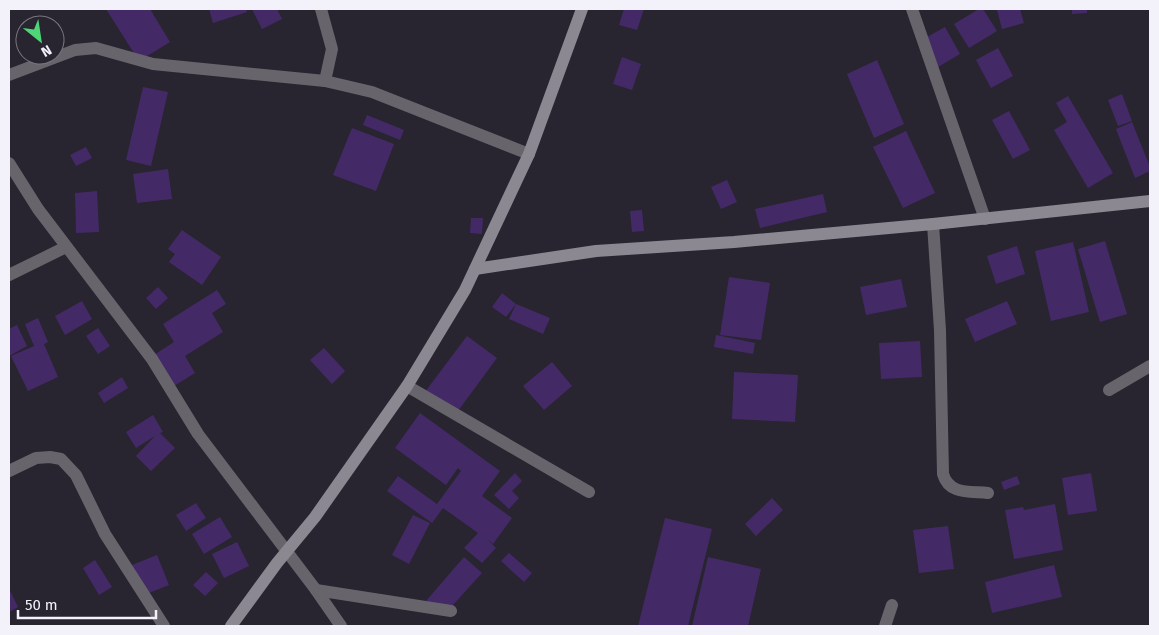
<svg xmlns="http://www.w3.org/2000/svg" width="1159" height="635" font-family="'Fira Sans',sans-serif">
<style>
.building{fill:#432a67}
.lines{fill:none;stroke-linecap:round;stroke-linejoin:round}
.street{stroke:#67656b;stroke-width:12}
.secondary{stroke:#8b8892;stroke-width:12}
</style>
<rect width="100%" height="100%" fill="#282430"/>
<g class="building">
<polygon points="106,9 150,9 170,42 139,61"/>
<polygon points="209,9 246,9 247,12 213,23"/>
<polygon points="252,9 277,9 282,19 262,29"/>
<polygon points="624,9 644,9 637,30 619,25"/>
<polygon points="979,9 983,9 997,31 969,48 954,24"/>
<polygon points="1002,9 1020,9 1024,23 1002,29 997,10"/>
<polygon points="1072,9 1087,9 1087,13 1072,14"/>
<polygon points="945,27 960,54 933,70 918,42"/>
<polygon points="998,48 1013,76 991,88 976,60"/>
<polygon points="622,57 641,64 632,90 613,84"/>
<polygon points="877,60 904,124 874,138 847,74"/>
<polygon points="143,87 168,92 151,166 126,160"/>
<polygon points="1122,94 1132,121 1118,126 1108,100"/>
<polygon points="1068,96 1113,173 1088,188 1054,130 1067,122 1056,103"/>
<polygon points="1009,111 1030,150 1013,159 992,120"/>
<polygon points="367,115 404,130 400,140 363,125"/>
<polygon points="1132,122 1150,167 1150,171 1135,178 1116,129"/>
<polygon points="352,128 394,144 376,191 333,175"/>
<polygon points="906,131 935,193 903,208 873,147"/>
<polygon points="86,147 92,158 76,166 70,155"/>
<polygon points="168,169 172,199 137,203 133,174"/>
<polygon points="727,180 737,202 721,209 711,187"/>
<polygon points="97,191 99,232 76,233 75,193"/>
<polygon points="823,194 827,212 760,228 755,209"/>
<polygon points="642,210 644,231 632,232 630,211"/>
<polygon points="471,218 483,218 482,234 470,233"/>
<polygon points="182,230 221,257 202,285 169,262 175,254 168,249"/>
<polygon points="1105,241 1127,314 1100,322 1078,249"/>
<polygon points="1073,242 1089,312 1051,321 1035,251"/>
<polygon points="1017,246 1025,274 996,284 987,256"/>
<polygon points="729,277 770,283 761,340 720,335"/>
<polygon points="901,279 907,307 866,315 860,287"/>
<polygon points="158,287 168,298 156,309 146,298"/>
<polygon points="217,290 226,304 212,313 223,332 185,356 195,373 174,386 154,355 174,342 163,324"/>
<polygon points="502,293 516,304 506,317 492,307"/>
<polygon points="82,301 92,319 65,335 55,316"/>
<polygon points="1007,301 1017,324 975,342 965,319"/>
<polygon points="516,304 550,318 543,334 509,319"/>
<polygon points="38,318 48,342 44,344 58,377 28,391 11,356 34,346 25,324"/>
<polygon points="17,325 27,346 9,356 9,329"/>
<polygon points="98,328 110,346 98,354 86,336"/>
<polygon points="716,335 755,343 753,354 714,347"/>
<polygon points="467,336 497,358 455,415 425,392"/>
<polygon points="920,341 922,377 881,379 879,343"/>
<polygon points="324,348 345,371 332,384 310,360"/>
<polygon points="552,362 572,386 544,410 523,386"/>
<polygon points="734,372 798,375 795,422 732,419"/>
<polygon points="122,377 128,388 104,403 98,393"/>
<polygon points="420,413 500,471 482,496 512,518 493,544 487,539 496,548 482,563 464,548 478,533 443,508 432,523 387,491 398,476 437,504 461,471 458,468 446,485 395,448"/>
<polygon points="153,415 163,432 160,433 175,448 151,471 136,456 155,436 136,448 126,432"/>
<polygon points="515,473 522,481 512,491 519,498 509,509 494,495"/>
<polygon points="1091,473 1097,511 1068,515 1062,478"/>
<polygon points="1017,476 1020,484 1004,490 1001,482"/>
<polygon points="772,498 783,510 756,536 745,524"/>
<polygon points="196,503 206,518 186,531 176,515"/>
<polygon points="1055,504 1063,550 1014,559 1005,510 1023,507 1024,510"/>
<polygon points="413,515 430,523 409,564 392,555"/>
<polygon points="220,517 232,537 204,554 192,534"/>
<polygon points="665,518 712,529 688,626 638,626"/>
<polygon points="948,526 954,569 919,573 913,530"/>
<polygon points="237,542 249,566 224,578 212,554"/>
<polygon points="509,553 532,573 524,582 501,561"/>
<polygon points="157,555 169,585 144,595 132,565"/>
<polygon points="464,557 482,573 443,616 426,601"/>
<polygon points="708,557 761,569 748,626 692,626"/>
<polygon points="95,560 112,587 99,595 83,568"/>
<polygon points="1054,565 1062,597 992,613 985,582"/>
<polygon points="206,572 218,583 205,596 193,585"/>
<polygon points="9,589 18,607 9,612"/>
</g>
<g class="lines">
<g class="street">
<polyline points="321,9 332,49 325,81"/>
<polyline points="912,9 985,219"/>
<polyline points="9,75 75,50 96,48 153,64 325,81 372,92 529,154"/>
<polyline points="9,163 38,209 152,359 198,434 316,590 341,626"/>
<path d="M933 224 940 330 943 474C949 495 970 491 988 493"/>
<polyline points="9,275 66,247"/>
<polyline points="407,386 589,492"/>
<polyline points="1109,390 1150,366"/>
<polyline points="9,471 36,458 50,457 61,459 76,475 105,534 164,626"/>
<polyline points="316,590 451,611"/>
<polyline points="885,626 892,605"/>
</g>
<g class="secondary">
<polyline points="475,269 596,251 734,242 933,224 1150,201"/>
<polyline points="231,626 277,563 315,517 407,386 465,290 529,154 582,9"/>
</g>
</g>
<rect width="1159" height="635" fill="none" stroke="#f3f1f9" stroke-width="20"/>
<g transform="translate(40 40) rotate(150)"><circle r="24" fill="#282430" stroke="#797680"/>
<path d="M0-4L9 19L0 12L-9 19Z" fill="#4ed676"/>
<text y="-8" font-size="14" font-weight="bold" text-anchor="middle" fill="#f3f1f9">N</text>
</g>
<path d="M18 610v8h138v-8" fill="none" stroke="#f3f1f9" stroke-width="2.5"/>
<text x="25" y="610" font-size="15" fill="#f3f1f9" stroke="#282430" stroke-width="4" paint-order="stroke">50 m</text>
</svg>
